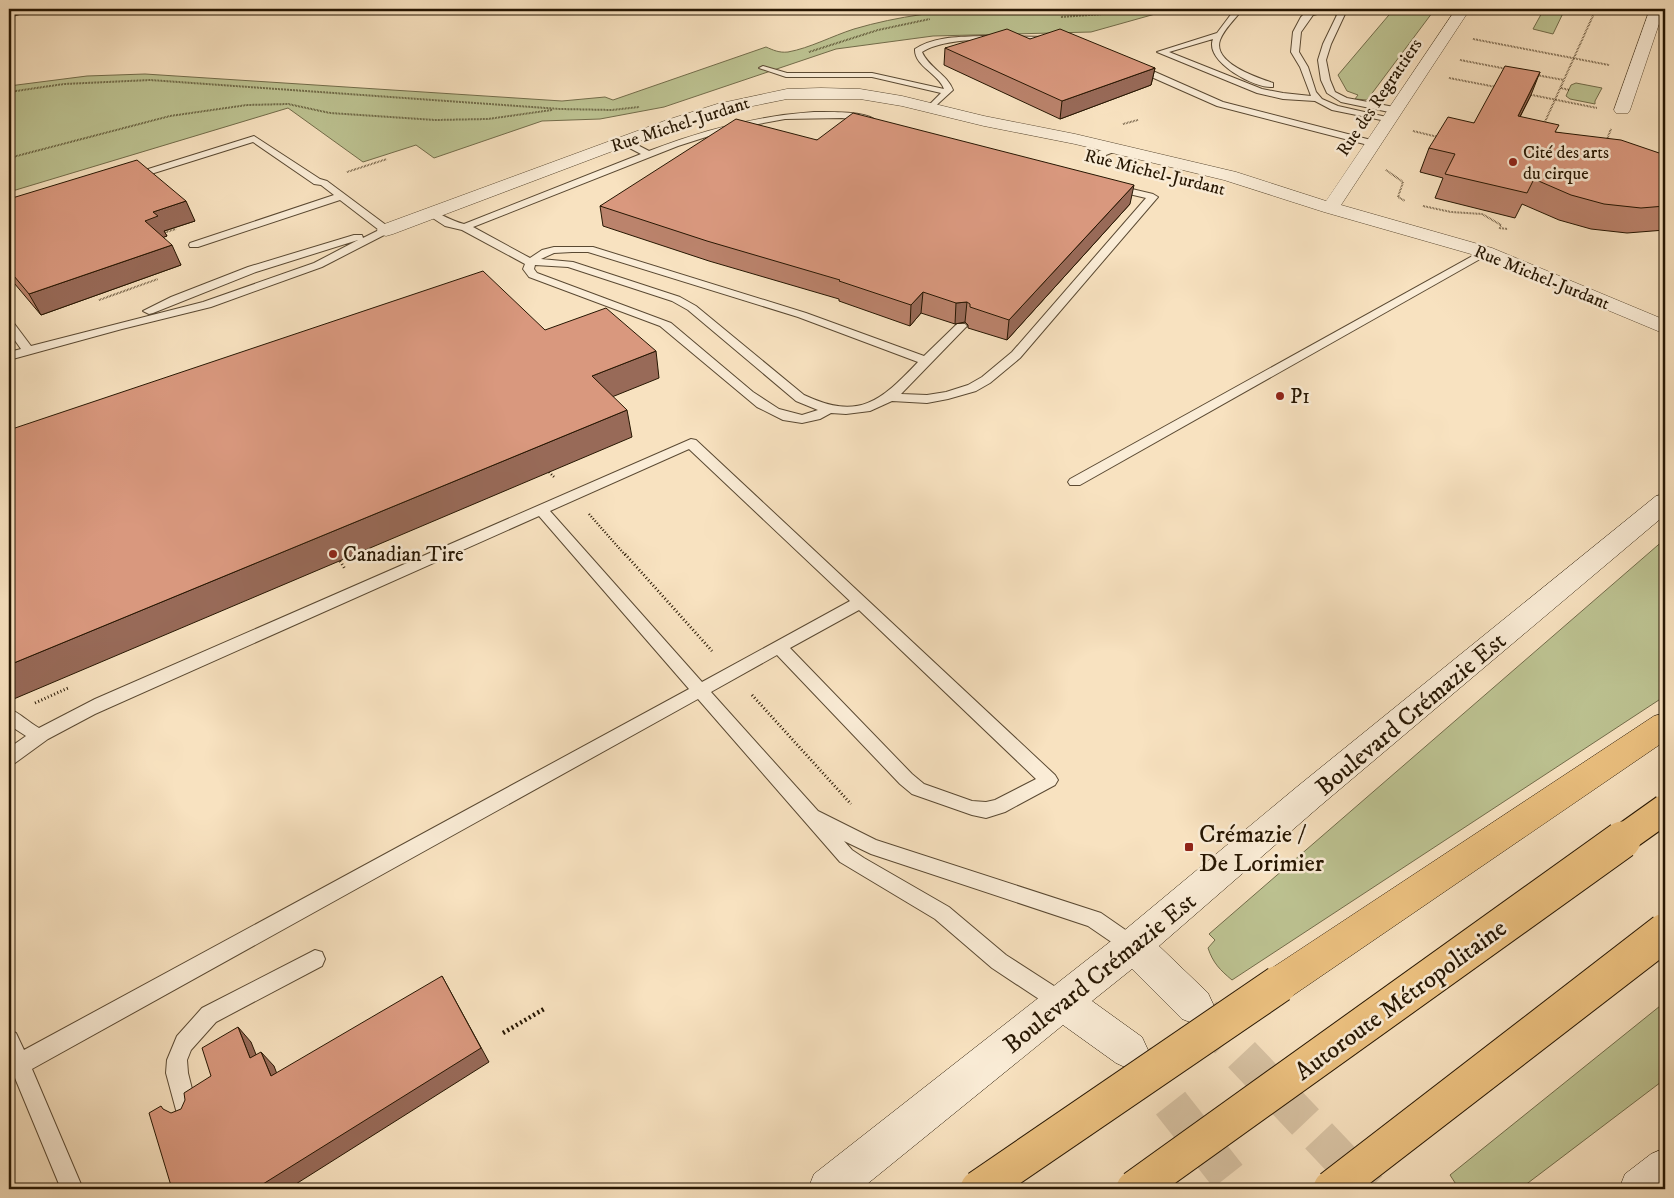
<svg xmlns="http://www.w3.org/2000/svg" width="1674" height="1198" font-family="'IM FELL DW Pica',serif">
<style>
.green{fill:#bdc392;stroke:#726c4a}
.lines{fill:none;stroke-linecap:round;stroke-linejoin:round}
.secondary-tunnel{stroke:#d8c3a4;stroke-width:37;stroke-dasharray:37 19;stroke-linecap:butt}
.lane-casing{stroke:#5a4932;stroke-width:2}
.street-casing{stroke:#5a4932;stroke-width:1}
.secondary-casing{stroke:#261602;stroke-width:1}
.highway-casing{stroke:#261602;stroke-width:1}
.path-far3{stroke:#261602;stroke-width:2;stroke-dasharray:0.5 1;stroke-linecap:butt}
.path-far2{stroke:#261602;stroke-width:2.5;stroke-dasharray:1 2;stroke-linecap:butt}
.path-far1{stroke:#261602;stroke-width:3;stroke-dasharray:1 2.5;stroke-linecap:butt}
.path{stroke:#261602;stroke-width:4.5;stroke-dasharray:2 3;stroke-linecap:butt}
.lane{fill:#faecd6;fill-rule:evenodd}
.street{fill:#faecd6;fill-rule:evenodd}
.secondary{fill:#faecd6;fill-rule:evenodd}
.highway{fill:#ecc180;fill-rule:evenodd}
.highway-bridge-far1-casing{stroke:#261602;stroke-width:31;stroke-linecap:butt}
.highway-bridge-casing{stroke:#261602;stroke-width:39;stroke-linecap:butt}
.highway-bridge-far1{stroke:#ecc180;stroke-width:29}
.highway-bridge{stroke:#ecc180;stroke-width:37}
.wall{fill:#bb836c;stroke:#261602}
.shaded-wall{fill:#986a58;stroke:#261602}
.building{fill:#d9987e;stroke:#261602}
.poi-dot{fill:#8f2418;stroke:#faecd6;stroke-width:2}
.labels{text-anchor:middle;stroke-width:5;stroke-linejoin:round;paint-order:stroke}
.far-street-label{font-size:18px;fill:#261602;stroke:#faecd6}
.far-poi-label{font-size:18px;fill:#261602;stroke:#faecd6;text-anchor:start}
.poi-label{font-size:21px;fill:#261602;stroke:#faecd6;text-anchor:start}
.near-street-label{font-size:25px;fill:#261602;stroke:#faecd6}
.near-poi-label{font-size:25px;fill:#261602;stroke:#faecd6;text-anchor:start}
</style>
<rect width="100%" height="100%" fill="#f8e2c0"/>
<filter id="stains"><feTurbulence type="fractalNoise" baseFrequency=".004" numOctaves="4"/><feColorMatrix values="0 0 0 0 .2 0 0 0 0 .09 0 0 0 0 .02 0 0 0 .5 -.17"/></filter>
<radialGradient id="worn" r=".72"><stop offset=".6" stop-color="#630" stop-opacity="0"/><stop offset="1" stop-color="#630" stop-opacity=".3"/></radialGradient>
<g class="green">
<path d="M991 9 1055 13 1110 9H1173L1091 32 933 36 836 49 664 107 600 119 542 121 434 158 416 145 363 162 288 108 9 192V86L87 76 145 74 562 101 605 97 613 100 766 47C773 50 779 53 788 52 810 48 832 36 854 29 898 16 945 10 991 9Z"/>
<polygon points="1394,9 1435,9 1367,100 1355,99 1358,95 1347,91 1338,75"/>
<polygon points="1544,9 1565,9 1553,34 1533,29"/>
<polygon points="1576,83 1602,88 1595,101 1595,104 1570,99 1566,96 1571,85"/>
<path d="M1665 539V696L1232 980C1220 970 1213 963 1208 948L1215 940 1209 934Z"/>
<polygon points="1665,1002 1665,1079 1520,1189 1459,1189 1450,1175"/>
</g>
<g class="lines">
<g class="secondary-tunnel">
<polyline points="1203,1014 1369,1189"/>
<polyline points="1136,1059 1238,1189"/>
</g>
<g class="lane-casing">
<g id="lane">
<polygon points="25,9 37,9 9,17 9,13"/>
<path d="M1235 9H1243C1235 19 1224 29 1220 40 1212 63 1258 78 1273 83V87C1256 89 1204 62 1213 39L1169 52 1262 89 1283 93 1311 96 1300 67 1291 52 1293 32 1301 17 1307 11 1320 9H1340L1345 14 1331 44 1326 60 1330 80 1335 92 1347 98 1394 107 1398 110 1394 113 1341 102 1327 93 1321 80 1318 60 1323 44 1337 15 1329 11 1313 15 1301 32 1299 52 1308 67 1316 92 1322 99 1338 106 1391 118V122L1332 110 1315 101 1283 99 1257 93 1157 52 1217 33Z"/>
<path d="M982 36 1054 37 1058 39 1054 41C1021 40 949 34 922 52 929 68 947 74 953 90L930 111 926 108 941 93 872 77H786L759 68 763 66 787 73H872L944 89C939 74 914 66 915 49 935 36 960 37 982 36Z"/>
<polygon points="1131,64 1137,64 1223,102 1375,141 1377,143 1372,146 1217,106 1131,68"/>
<path d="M814 112C828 112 863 111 874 119L870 122 842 118 785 119 731 129 678 146 473 227 530 258 542 250 554 247H593L806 313 924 356 957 324H965L967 326 965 328 901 394 927 395 946 392 968 385 982 377 1012 352 1146 198 1112 190V186L1115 185 1153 194 1158 197 1020 358 990 383 976 391 948 399 927 403 892 401 870 411 846 414 831 413 820 419 802 423 783 420 757 407 660 326 529 277 523 269 525 264 462 230 445 226 425 213 430 210C442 214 451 221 464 224L641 154 620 143V139H626L649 151C703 130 756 116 814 112ZM572 252H588L798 317 918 362C881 401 859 421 804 395L696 306 680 297 573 262 541 259 554 253ZM535 265 568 267 672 301 688 310 796 401 818 410 802 415 779 409 753 392 671 323 537 273 534 269Z"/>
<polygon points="254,136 320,179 327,181 390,228 391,230 390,232 322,267 211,307 122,329 9,360 9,352 21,349 9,332 9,321 13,322 31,346 203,302 314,263 358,240 256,272 153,313 149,314 143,311 171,297 248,267 354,235 362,235 363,238 379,230 340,200 198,247 190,247 189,245 190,243 334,195 321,185 314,184 253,142 135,179 132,180 127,177 129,175"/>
<polygon points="1116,145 1119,146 1119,150 1106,155 1105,161 1099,161 1096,156 1099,151"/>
<polygon points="1485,249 1490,252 1489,254 1080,485 1070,485 1068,482 1070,479"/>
<path d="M691 439 696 440 1055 775 1058 780 1055 785 1005 812 986 818 972 815 912 794 900 784 777 655 711 692 818 811 876 840 1101 913 1140 940 1143 946 1140 952 1133 955 1126 952 1088 926 871 854 844 841 852 850 864 858 949 907 1006 955 1068 995 1071 1002 1068 1009 1061 1012 1054 1009 992 968 935 919 840 862 698 699 32 1069 83 1189H61L15 1078 9 1080V1030L16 1033 24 1050 689 689 539 516 95 714 48 739 15 763 9 765V748L26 736 9 725V709C17 711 30 723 39 728L95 699ZM689 449 850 601 702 682 550 511ZM859 610 1036 779 995 800 986 802 972 801 924 784 912 774 790 648Z"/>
<polygon points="315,950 322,952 325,959 322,966 216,1022 191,1050 187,1060 188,1073 198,1113 195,1121 187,1124 179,1121 166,1073 167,1060 177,1036 202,1008"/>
</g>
</g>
<g class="street-casing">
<g id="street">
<polygon points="1456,9 1470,9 1341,205 1492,248 1665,320 1665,334 1478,256 1324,212 1224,180 1075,144 984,126 902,106 860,99 787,99 728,111 679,126 393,234 386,236 379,234 377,230 379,226 667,120 717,104 787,89 821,88 860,89 902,96 984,116 1075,134 1236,172 1326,201"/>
<polygon points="1650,9 1664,9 1630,110 1628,113 1616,113 1614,110"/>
</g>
</g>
<g class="secondary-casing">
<g id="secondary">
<polygon points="1665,494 1665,515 1320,806 1159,946 1208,993 1214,1006 1208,1019 1195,1024 1182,1019 1132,969 1092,1001 1142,1037 1148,1050 1142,1063 1129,1069 1116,1063 1063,1025 861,1189 808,1189 814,1174 1120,934 1298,786 1656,496"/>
<polygon points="1665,1148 1665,1189 1619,1189 1625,1174 1651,1154"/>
</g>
</g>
<g class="highway-casing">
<polygon id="highway" points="1665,713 1665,741 1292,996 1279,1001 1266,996 1261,984 1266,972 1654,716"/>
</g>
<g class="path-far3">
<polyline points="1377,9 1379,12"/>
<polyline points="1061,17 1117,13 1138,9"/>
<polyline points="1473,39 1609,65"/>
<polyline points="809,52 878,30 930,19"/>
<polyline points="1460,60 1507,69"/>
<polyline points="1536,75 1564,80"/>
<polyline points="1449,78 1496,87"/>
<polyline points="1561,88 1569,90"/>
<polyline points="9,92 64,84 150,80 560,109 612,110 639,107"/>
<polyline points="1527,94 1597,108"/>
<polyline points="1123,124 1138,120"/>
<polyline points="1544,124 1596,9"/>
<polyline points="1413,131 1438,137"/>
<polyline points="1606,142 1611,129"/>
<polyline points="9,158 170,116 247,105 288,104 330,113 435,120 488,119 552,110"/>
<polyline points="1386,170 1403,182 1398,197 1405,201"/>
<polyline points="347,172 387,159"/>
<polyline points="1423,206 1451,212 1482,214 1501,225 1500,227"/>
<polyline points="1499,228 1508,229"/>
<polyline points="163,233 176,229"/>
<polyline points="99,300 158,279"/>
</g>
<g class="path-far2">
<polyline points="549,472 554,477"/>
<polyline points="589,514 626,556"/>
</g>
<g class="path-far1">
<polyline points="625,554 712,651"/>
<polyline points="340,561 345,569"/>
<polyline points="752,695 851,804"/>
<polyline points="35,703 68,688"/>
</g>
<polyline class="path" points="503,1033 544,1009"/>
<use href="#lane" class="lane"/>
<use href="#street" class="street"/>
<use href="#secondary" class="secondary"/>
<use href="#highway" class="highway"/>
<g class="highway-bridge-far1-casing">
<polyline id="highway-bridge-far1" points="1620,841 1665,809"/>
</g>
<g class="highway-bridge-casing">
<g id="highway-bridge">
<polyline points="979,1189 1279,984"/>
<polyline points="1135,1189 1622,840"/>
<polyline points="1332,1189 1665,932"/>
</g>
</g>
<use href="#highway-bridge-far1" class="highway-bridge-far1"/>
<use href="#highway-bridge" class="highway-bridge"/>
</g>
<g class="wall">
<polygon points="1030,39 1155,68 1151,85 1060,119 944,65 945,48"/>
<polygon points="1531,95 1520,117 1555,132 1665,155 1665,230 1627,233 1591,229 1559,220 1522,204 1515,218 1435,198 1443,178 1420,172 1429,148 1474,123"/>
<polygon points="817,140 1130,204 1007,340 968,328 968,325 965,322 955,324 921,313 910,326 839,301 839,299 709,261 603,226 600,206"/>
<polygon points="9,199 195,221 164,231 167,236 163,237 181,265 41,315 9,277"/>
</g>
<g class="shaded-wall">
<polygon points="1155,68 1151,85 1060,119 1062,101"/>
<polygon points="1540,72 1531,95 1508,140 1518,116"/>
<polygon points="1134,185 1130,204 1007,340 1009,320"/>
<polygon points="186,201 195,221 164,231 167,236 154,241 145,221 153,212"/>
<polygon points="172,245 181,265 41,315 29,294"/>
<polygon points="923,292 921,313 910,326 911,305"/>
<polygon points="967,302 965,322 955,324 956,303"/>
<polygon points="656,351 659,378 597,403 592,376"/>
<polygon points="627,410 632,437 9,701 9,665"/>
<polygon points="442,976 489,1062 288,1189 255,1189"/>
<polygon points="238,1027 251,1042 263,1072 250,1058"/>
<polygon points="261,1052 274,1066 283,1090 271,1076"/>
</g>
<g class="building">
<polygon points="1007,29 1030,39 1060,29 1155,68 1062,101 945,48"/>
<polygon points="1505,66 1540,72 1518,116 1559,125 1555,132 1621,140 1665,155 1665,206 1641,208 1604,204 1571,195 1534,179 1527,193 1445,174 1455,154 1429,148 1448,117 1474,123"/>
<polygon points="853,113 1134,185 1009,320 970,307 970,304 967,302 956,303 923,292 911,305 839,281 840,280 707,241 600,206 736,119 817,140"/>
<polygon points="137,160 186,201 153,212 158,216 145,221 172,245 29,294 9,270 9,199"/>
<polygon points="483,271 545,330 606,308 656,351 592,376 627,410 9,665 9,430"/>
<polygon points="442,976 481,1048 255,1189 172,1189 149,1113 161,1106 163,1109 171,1113 181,1109 185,1100 184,1093 211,1076 202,1048 238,1027 250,1058 261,1052 271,1076"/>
</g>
<g class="poi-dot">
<circle cx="1513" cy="162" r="5"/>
<circle cx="1280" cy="396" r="5"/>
<circle cx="333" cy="554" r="5"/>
<rect x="1184" y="842" width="10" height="10" rx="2.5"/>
</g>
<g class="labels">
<g class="far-street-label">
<text transform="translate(1379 97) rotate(-56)" y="6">Rue des Regrattiers</text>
<text transform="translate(680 124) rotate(-18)" y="6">Rue Michel-Jurdant</text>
<text transform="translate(1155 172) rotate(14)" y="6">Rue Michel-Jurdant</text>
<text transform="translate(1542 277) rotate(22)" y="6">Rue Michel-Jurdant</text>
</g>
<g class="far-poi-label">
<text x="1523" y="158">Cité des arts<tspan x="1523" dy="21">du cirque</tspan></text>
</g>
<g class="poi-label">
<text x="1290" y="403">P1</text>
<text x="343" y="561">Canadian Tire</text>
</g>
<g class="near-street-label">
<text transform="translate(1410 713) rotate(-40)" y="9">Boulevard Crémazie Est</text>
<text transform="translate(1099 972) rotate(-39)" y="9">Boulevard Crémazie Est</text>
<text transform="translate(1400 999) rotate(-36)" y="9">Autoroute Métropolitaine</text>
</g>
<g class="near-poi-label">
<text x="1199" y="842">Crémazie /<tspan x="1199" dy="29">De Lorimier</tspan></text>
</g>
</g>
<rect width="1674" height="1198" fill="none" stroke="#f8e2c0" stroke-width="30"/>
<rect x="10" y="10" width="1654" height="1178" fill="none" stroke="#261602" stroke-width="2.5"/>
<rect x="15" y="15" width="1644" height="1168" fill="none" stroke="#261602"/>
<rect width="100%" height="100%" filter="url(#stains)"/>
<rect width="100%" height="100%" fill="url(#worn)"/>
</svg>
